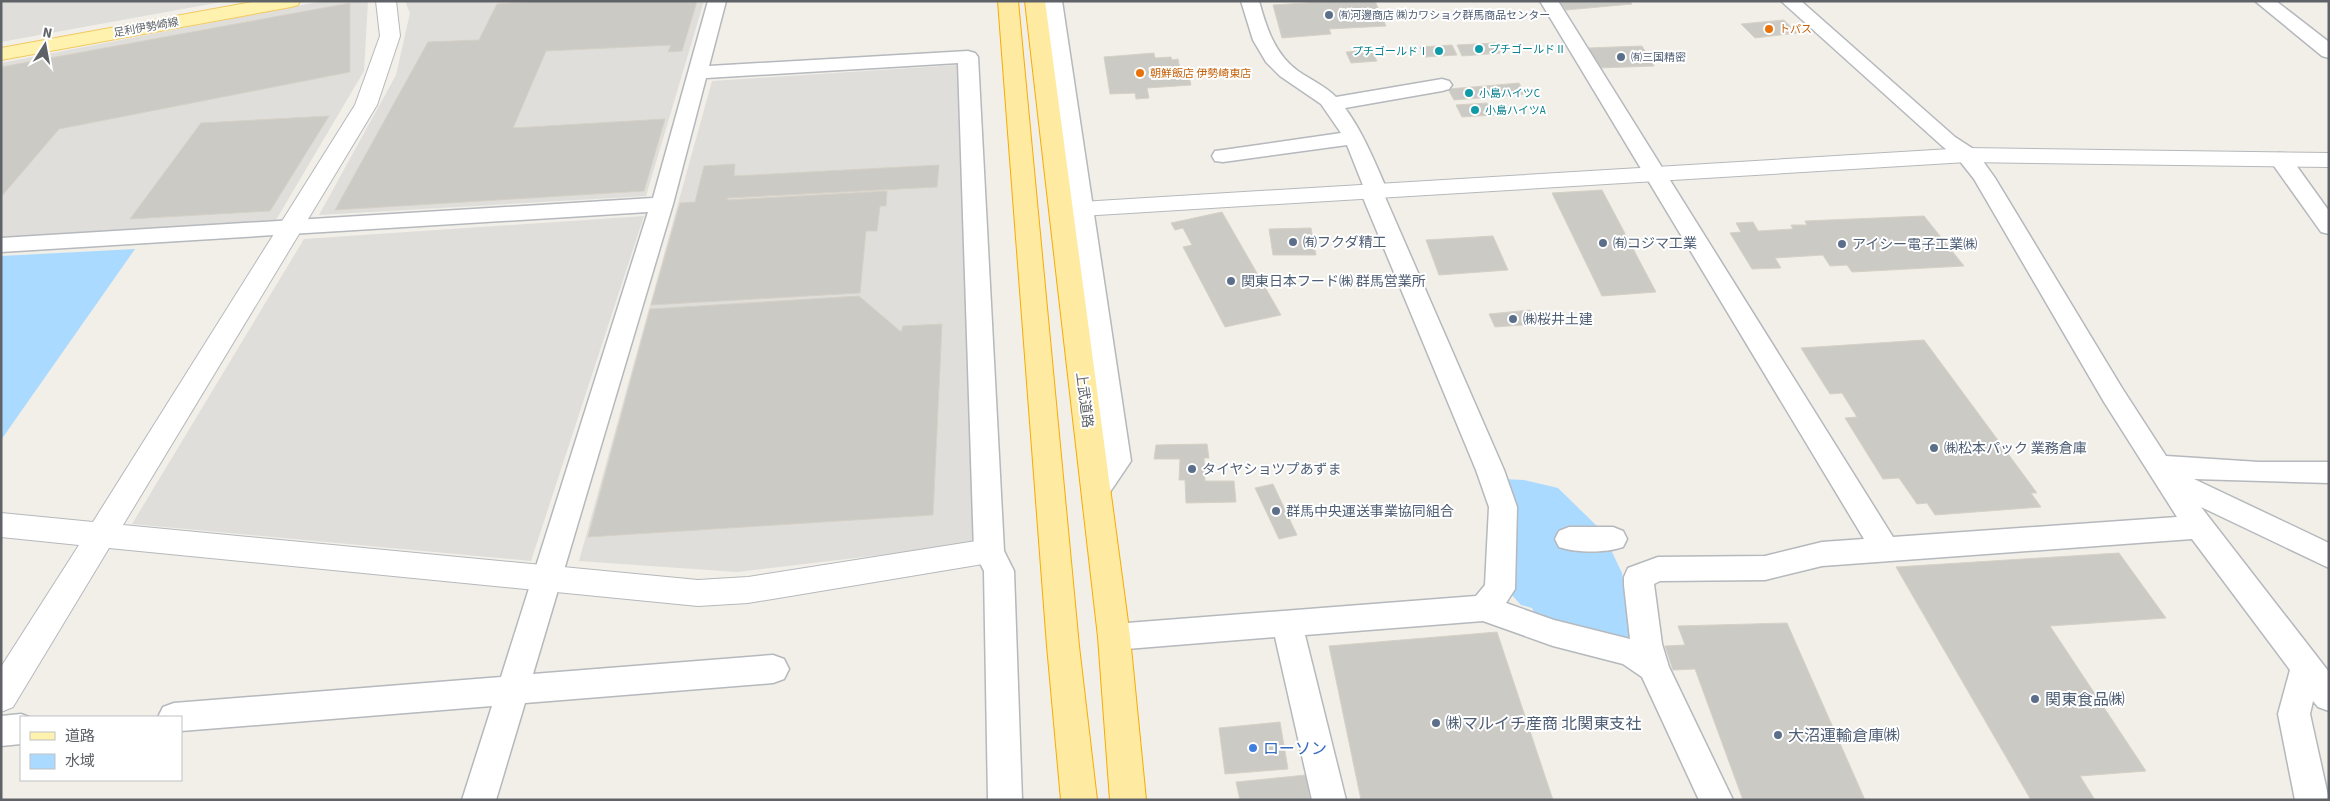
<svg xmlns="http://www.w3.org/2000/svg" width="2330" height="801" font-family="'Source Sans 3','Noto Sans JP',sans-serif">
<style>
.industrial{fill:#e0deda}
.water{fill:#aadaff}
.building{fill:#cccac5;stroke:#d6d1c6}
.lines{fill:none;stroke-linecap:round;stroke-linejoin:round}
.minor-casing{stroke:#b5b8bc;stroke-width:3}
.tertiary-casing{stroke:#b5b8bc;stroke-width:2}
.primary-casing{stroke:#f2c960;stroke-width:2}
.trunk-casing{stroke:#f9ab00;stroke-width:2}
.minor{fill:#fff;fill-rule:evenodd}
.tertiary{fill:#fff;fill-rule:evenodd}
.primary{fill:#fff2af;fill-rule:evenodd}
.trunk{fill:#feeaa1;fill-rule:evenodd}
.service-dot{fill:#5c6f8a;stroke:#fff;stroke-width:2}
.food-dot{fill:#e8710a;stroke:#fff;stroke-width:2}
.culture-dot{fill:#0f9aa8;stroke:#fff;stroke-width:2}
.shop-dot{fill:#3f7fe0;stroke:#fff;stroke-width:2}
.labels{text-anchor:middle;stroke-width:4;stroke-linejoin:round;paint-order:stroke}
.far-service-label{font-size:11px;fill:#4e5e75;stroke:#fff;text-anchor:start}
.far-street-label{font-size:11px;fill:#5f6368;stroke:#fff}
.far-food-label{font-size:11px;fill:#c56008;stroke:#fff;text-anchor:start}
.far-culture-label{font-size:11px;fill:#0d838f;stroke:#fff;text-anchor:start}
.service-label{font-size:14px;fill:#4e5e75;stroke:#fff;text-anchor:start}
.street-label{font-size:14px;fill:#5f6368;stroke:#fff}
.near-service-label{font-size:16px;fill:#4e5e75;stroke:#fff;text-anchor:start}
.near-shop-label{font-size:16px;fill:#366cbe;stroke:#fff;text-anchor:start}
</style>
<rect width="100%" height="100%" fill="#f1efe8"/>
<g class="industrial">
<polygon points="1,1 227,1 1,42"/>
<polygon points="323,1 368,1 364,71 276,220 1,237 1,63"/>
<polygon points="405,1 704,1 646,196 319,215 396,75 410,13"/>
<polygon points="958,65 974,544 737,572 579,561 712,81"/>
<polygon points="644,216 531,561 132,524 304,239"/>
</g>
<g class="water">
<polygon points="135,249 1,440 1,256"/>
<polygon points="1503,479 1524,480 1558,488 1602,531 1622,573 1633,634 1625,639 1573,626 1534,612 1532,608 1521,605 1509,592"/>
</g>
<g class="building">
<polygon points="541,1 697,1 682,51 668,52 671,45 546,51 513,128 665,119 644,191 335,210 428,42 479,40 497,4"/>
<polygon points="1337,1 1375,1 1386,26 1329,29 1331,34 1282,38 1273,5"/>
<polygon points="1559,1 1630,1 1632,4 1566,10"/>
<polygon points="350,3 350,72 59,129 1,197 1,67"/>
<polygon points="1784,20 1797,33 1755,38 1741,24"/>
<polygon points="1495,43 1501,53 1462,56 1457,45"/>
<polygon points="1452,45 1457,55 1425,57 1420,47"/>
<polygon points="1642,46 1654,66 1599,68 1588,48"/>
<polygon points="1371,50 1377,61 1351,63 1346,52"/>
<polygon points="1154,53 1155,58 1171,57 1172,60 1178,59 1180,69 1172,69 1174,79 1189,77 1191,85 1147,88 1149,98 1136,99 1135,93 1110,94 1104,57"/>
<polygon points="1519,83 1525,94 1491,97 1485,86"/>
<polygon points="1485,86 1491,97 1454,100 1448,89"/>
<polygon points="1487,103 1494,115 1462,117 1456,105"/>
<polygon points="329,116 270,211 130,219 201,123"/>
<polygon points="735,164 734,176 939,165 937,187 728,198 727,200 887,191 886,206 880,206 877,231 866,231 860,293 651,305 680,203 695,202 704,166"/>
<polygon points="1602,190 1656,292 1602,296 1552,193"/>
<polygon points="1222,212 1281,315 1225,327 1183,247 1192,245 1183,228 1175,230 1171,223"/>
<polygon points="1924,216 1964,266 1852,272 1847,265 1830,266 1823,255 1775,258 1781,268 1752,269 1730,233 1741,232 1736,223 1753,222 1758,231 1793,229 1791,225 1807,225 1805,221"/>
<polygon points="1311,228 1316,255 1273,255 1269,229"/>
<polygon points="1493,236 1508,270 1439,275 1426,240"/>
<polygon points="859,296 901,332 903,326 942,324 933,515 588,537 650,309"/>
<polygon points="1530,310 1537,324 1495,327 1489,314"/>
<polygon points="1924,340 2037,493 2031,493 2041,507 1935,515 1927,503 1917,504 1899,478 1883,479 1845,418 1857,417 1842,393 1830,394 1801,348"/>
<polygon points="1207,444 1209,458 1204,458 1205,481 1234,481 1236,502 1186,503 1185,480 1179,480 1180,459 1154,459 1156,445"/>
<polygon points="1273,484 1297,535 1279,539 1255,488"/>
<polygon points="2119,553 2166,618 2050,626 2146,771 2080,776 2095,800 2031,800 1896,567"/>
<polygon points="1787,623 1865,800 1743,800 1695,669 1673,670 1665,646 1685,645 1678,626"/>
<polygon points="1497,632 1553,800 1361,800 1329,646"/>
<polygon points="1280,722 1288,769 1225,774 1219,728"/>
<polygon points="1306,775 1310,800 1240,800 1236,782"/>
</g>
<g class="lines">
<g class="minor-casing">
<g id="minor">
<polygon points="708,1 726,1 709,66 968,51 975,53 978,57 1004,551 1014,571 1022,800 988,800 984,571 974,551 958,63 706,78 673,204 533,674 773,655 784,659 789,669 784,679 773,683 525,703 496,800 462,800 492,706 181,731 181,717 158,717 163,707 174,703 501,677 648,212 1,252 1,238 653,198"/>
<polygon points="1044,1 1062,1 1131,461 1106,498 1096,501 1086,498 1082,490 1103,459"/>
<path d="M1241 1H1259C1266 27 1275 55 1298 71 1311 80 1325 86 1336 97L1442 79 1449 81 1452 85 1449 89 1442 91 1345 108C1364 134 1375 163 1388 192L1385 197 1504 470 1517 507 1515 589 1506 603 1554 620 1630 639 1624 585V577L1628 568 1658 557 1765 556 1822 542 1864 539 1540 1H1558L1893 537 2177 517 2104 402 1974 179 1959 160 1941 145 1781 1H1801L1955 137 1975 150 1995 178 2122 388 2166 456 2259 462H2329V483L2194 479 2329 543V568L2201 507 2329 672V711L2318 707 2313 701 2310 714 2329 800H2295L2278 714 2290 670 2192 539 1822 566 1765 580 1660 581 1654 584 1662 644 1669 667 1733 800H1699L1642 677 1623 664 1553 646 1483 621 1305 635 1346 800H1312L1275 637 1114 650 1103 646 1099 637 1103 628 1114 624 1476 596 1485 585 1489 507 1476 470 1361 193 1364 188 1347 145 1223 162 1215 161 1212 156 1215 151 1223 150 1341 133 1321 104 1280 76 1266 62 1253 40Z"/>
<polygon points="2255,1 2276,1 2329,42 2329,58 2322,56"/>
<polygon points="2280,153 2288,154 2329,211 2329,234 2321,232 2269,159 2272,154"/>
<path d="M1569 527H1613L1623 531 1627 539 1623 547C1605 553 1577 553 1559 547L1555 539 1559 531Z"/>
<polygon points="21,714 29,717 21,717 21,744 1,746 1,716"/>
</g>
</g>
<g class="tertiary-casing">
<g id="tertiary">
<polygon points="376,1 396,1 400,36 377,105 123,525 698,580 748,577 989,539 1000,542 1004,551 1000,560 989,563 748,603 698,606 109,548 13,707 1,712 1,667 79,545 1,537 1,513 93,522 355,105 380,36"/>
<polygon points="1967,148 2329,153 2329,167 1967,162 1081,216 1073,214 1069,209 1073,204 1081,202"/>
</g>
</g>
<g class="primary-casing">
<polygon id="primary" points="258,1 300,1 298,5 291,7 1,60 1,48"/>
</g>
<g class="trunk-casing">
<g id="trunk">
<polygon points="998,1 1018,1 1079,646 1097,800 1061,800 1047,646"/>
<polygon points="1025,1 1045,1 1130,637 1146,800 1110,800 1098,637"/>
</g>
</g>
<use href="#minor" class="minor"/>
<use href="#tertiary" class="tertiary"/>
<use href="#primary" class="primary"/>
<use href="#trunk" class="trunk"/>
</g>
<g class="service-dot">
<circle cx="1329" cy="15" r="5"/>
<circle cx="1621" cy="57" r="5"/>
<circle cx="1293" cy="242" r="5"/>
<circle cx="1603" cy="243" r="5"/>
<circle cx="1842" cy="244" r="5"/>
<circle cx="1231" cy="281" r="5"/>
<circle cx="1513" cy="319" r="5"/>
<circle cx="1934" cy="448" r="5"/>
<circle cx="1192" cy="469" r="5"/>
<circle cx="1276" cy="511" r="5"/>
<circle cx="2035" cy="699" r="5"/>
<circle cx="1436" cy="723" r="5"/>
<circle cx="1778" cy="735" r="5"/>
</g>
<g class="food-dot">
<circle cx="1769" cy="29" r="5"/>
<circle cx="1140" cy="73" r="5"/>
</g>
<g class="culture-dot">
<circle cx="1479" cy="49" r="5"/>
<circle cx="1439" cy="51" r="5"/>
<circle cx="1469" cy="93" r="5"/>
<circle cx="1475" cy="110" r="5"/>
</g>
<circle class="shop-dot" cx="1253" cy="748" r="5"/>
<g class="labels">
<g class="far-service-label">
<text x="1339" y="19">㈲河邊商店 ㈱カワショク群馬商品センター</text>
<text x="1631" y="61">㈲三国精密</text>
</g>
<g class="far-street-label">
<text transform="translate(146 27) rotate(-10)" y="4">足利伊勢崎線</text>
</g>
<g class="far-food-label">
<text x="1779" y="33">トパス</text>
<text x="1150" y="77">朝鮮飯店 伊勢崎東店</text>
</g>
<g class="far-culture-label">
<text x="1489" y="53">プチゴールドⅡ</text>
<text x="1429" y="55" text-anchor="end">プチゴールドⅠ</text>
<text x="1479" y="97">小島ハイツC</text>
<text x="1485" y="114">小島ハイツA</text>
</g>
<g class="service-label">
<text x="1303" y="247">㈲フクダ精工</text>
<text x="1613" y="248">㈲コジマ工業</text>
<text x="1852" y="249">アイシー電子工業㈱</text>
<text x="1241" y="286">関東日本フード㈱ 群馬営業所</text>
<text x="1523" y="324">㈱桜井土建</text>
<text x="1944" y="453">㈱松本パック 業務倉庫</text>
<text x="1202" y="474">タイヤショツプあずま</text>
<text x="1286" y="516">群馬中央運送事業協同組合</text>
</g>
<g class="street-label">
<text transform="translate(1085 400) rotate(83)" y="5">上武道路</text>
</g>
<g class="near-service-label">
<text x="2045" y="705">関東食品㈱</text>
<text x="1446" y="729">㈱マルイチ産商 北関東支社</text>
<text x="1788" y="741">大沼運輸倉庫㈱</text>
</g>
<g class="near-shop-label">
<text x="1263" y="754">ローソン</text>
</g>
</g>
<rect width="2330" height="801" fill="none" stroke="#5f6368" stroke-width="5"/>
<rect x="20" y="716" width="162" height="65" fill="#ffffff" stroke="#bfc1c3"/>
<rect x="30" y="732" width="25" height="8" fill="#fff2af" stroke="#bfc1c3"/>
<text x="65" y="741" font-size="15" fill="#5f6368">道路</text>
<rect x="30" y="754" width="25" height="15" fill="#aadaff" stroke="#bfc1c3"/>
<text x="65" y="766" font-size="15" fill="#5f6368">水域</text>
<g transform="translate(45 45) rotate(11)" stroke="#ffffff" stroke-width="4" paint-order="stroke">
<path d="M0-4L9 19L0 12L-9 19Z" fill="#5f6368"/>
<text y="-8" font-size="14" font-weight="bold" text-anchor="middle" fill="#5f6368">N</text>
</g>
</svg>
